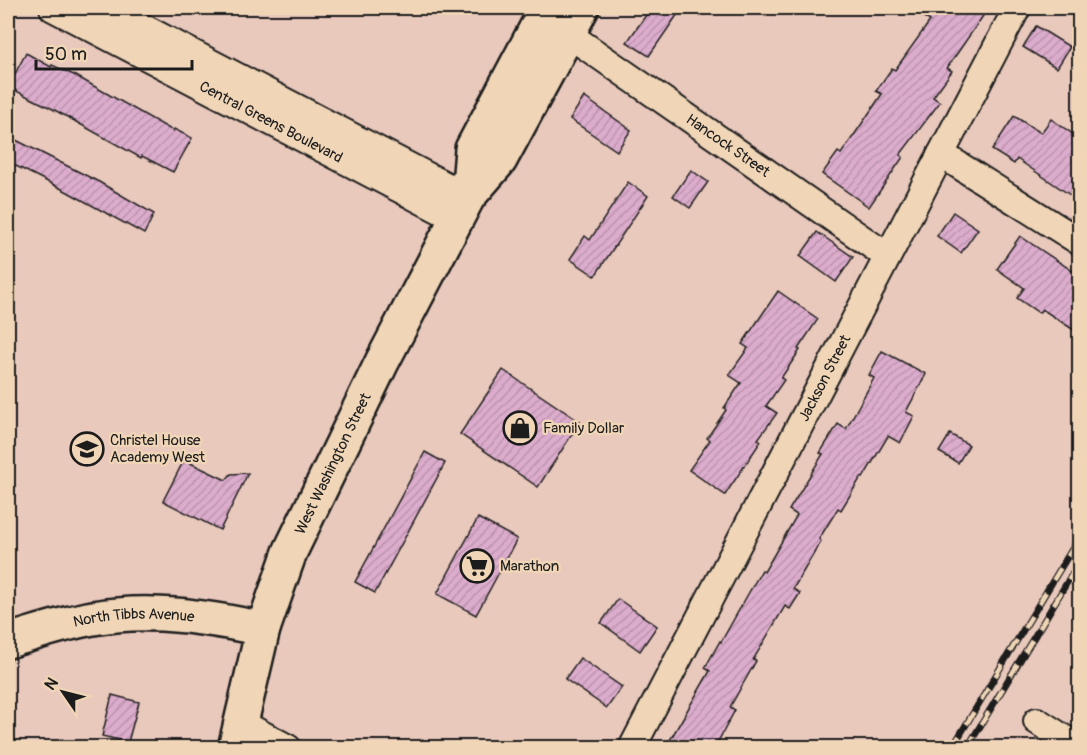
<svg xmlns="http://www.w3.org/2000/svg" width="1087" height="755" font-family="Pangolin,sans-serif">
<style>
.building{fill:url(#building-hatch);stroke:#1c1c1c;stroke-width:1.5}
.lines{fill:none;stroke-linecap:round;stroke-linejoin:round}
.street-casing{stroke:#1c1c1c;stroke-width:30}
.secondary-casing{stroke:#1c1c1c;stroke-width:38}
.primary-casing{stroke:#1c1c1c;stroke-width:38}
.street{stroke:#f0d6b7;stroke-width:26}
.secondary{stroke:#f0d6b7;stroke-width:33}
.primary{stroke:#f0d6b7;stroke-width:33}
.rail-casing{stroke:#1c1c1c;stroke-width:7}
.rail{stroke:#f0d6b7;stroke-width:4.5;stroke-dasharray:14;stroke-linecap:butt}
.labels{text-anchor:middle;stroke-width:4.5;stroke-linejoin:round;paint-order:stroke}
.street-label{font-size:15px;fill:#1c1c1c;stroke:#f0d6b7}
.poi-label{font-size:15px;fill:#1c1c1c;stroke:#f0d6b7;text-anchor:start}
</style>
<defs>
<pattern id="building-hatch" width="6" height="6" patternUnits="userSpaceOnUse" patternTransform="scale(1.5)"><rect width="6" height="6" fill="#dcaccc"/><path d="M-1 1l2-2M0 6l6-6M5 7l2-2" fill="none" stroke="#bc93af"/></pattern>
</defs>
<rect width="100%" height="100%" fill="#eac9bd"/>
<filter id="ink" filterUnits="userSpaceOnUse"><feTurbulence type="fractalNoise" baseFrequency=".0167" numOctaves="2"/><feDisplacementMap in="SourceGraphic" scale="12" xChannelSelector="R" yChannelSelector="G"/><feConvolveMatrix kernelMatrix="1 2 1 2 8 2 1 2 1" color-interpolation-filters="sRGB"/></filter>
<g filter="url(#ink)">
<g class="building">
<polygon points="651,8 682,8 649,56 627,42"/>
<polygon points="910,8 971,8 983,16 947,68 952,71 933,97 940,102 900,155 903,157 869,207 822,174 838,152 841,154 863,122 882,94 876,91 892,68 895,70 930,21"/>
<polygon points="1036,26 1070,47 1057,68 1023,47"/>
<polygon points="26,53 51,67 52,65 76,76 173,131 174,129 192,138 173,172 142,156 141,158 51,108 8,87"/>
<polygon points="584,97 631,130 617,151 570,119"/>
<polygon points="1014,116 1041,133 1051,119 1080,139 1080,188 1073,197 1017,159 1014,164 992,150"/>
<polygon points="8,136 99,182 154,214 144,234 66,191 8,162"/>
<polygon points="691,170 708,182 690,208 673,196"/>
<polygon points="628,182 648,196 595,276 570,259 585,236 590,240"/>
<polygon points="953,212 978,229 961,253 937,236"/>
<polygon points="817,232 853,257 836,282 800,256"/>
<polygon points="1020,236 1080,276 1080,334 1042,309 1039,313 1017,298 1024,288 997,269"/>
<polygon points="778,291 818,319 798,349 800,350 781,378 784,380 766,406 777,413 758,439 761,441 725,495 689,470 710,440 707,438 726,410 724,408 741,383 729,375 748,348 742,344"/>
<polygon points="882,351 926,374 906,412 914,416 900,443 888,436 863,478 861,477 841,510 838,508 819,539 821,541 793,589 800,593 790,609 785,606 753,660 756,661 730,707 735,710 715,747 666,747 710,671 705,668 720,641 721,642 752,587 762,570 764,572 797,515 789,510 823,454 820,453 838,424 846,429 874,378 869,375"/>
<polygon points="503,370 580,422 538,487 460,434"/>
<polygon points="950,434 969,445 958,463 939,452"/>
<polygon points="425,452 445,463 375,593 355,582"/>
<polygon points="184,460 226,480 231,474 248,473 220,530 163,501"/>
<polygon points="478,518 517,539 476,615 437,594"/>
<polygon points="618,599 657,626 640,651 601,623"/>
<polygon points="580,658 622,687 607,708 565,679"/>
<polygon points="112,695 139,702 128,742 102,736"/>
</g>
<g class="lines">
<g class="street-casing">
<g id="street">
<path id="s1" d="M53 8 457 219"/>
<polyline points="106,8 468,197"/>
<path id="s2" d="M568 34 887 256"/>
<polyline points="941,154 1080,242"/>
<polyline points="1037,721 1079,748"/>
<polyline points="241,723 288,748"/>
<path id="s3" d="M632 748 1017 8"/>
</g>
</g>
<g class="secondary-casing">
<g id="secondary">
<path id="s4" d="M8 641C36 633 64 623 93 618 151 608 206 617 263 629"/>
</g>
</g>
<g class="primary-casing">
<g id="primary">
<polyline points="468,197 472,149 547,8"/>
<path id="s5" d="M235 748 263 629 290 552 382 362 468 197 500 160 582 8"/>
</g>
</g>
<use href="#street" class="street"/>
<use href="#secondary" class="secondary"/>
<use href="#primary" class="primary"/>
<g class="rail-casing">
<g id="rail">
<polyline points="952,748 1080,536"/>
<polyline points="967,748 1080,561"/>
</g>
</g>
<use href="#rail" class="rail"/>
</g>
</g>
<defs>
<g id="shop-ring" transform="scale(1.725)"><circle r="9.5" fill="#f0d6b7" stroke="#1c1c1c" stroke-width="1.5"/><path d="M-5-2.5h2.3a2.7 3.5 0 0 1 5.4 0H5L5.5 6h-11ZM-1.5-2.5h3a1.5 2.3 0 0 0-3 0Z" fill="#1c1c1c"/></g>
<g id="school-ring" transform="scale(1.725)"><circle r="9.5" fill="#f0d6b7" stroke="#1c1c1c" stroke-width="1.5"/><path d="M0-5L7-2L0 1L-7-2ZM-4 1L0 2.5L4 1V4Q0 6-4 4Z" fill="#1c1c1c"/></g>
<g id="supermarket-ring" transform="scale(1.725)"><circle r="9.5" fill="#f0d6b7" stroke="#1c1c1c" stroke-width="1.5"/><path d="M-6-5.5h2.5l.6 2H6L4.5 2H-2.5L-4.4-4H-6ZM-1.5 3.2a1.3 1.3 0 1 0 .1 0ZM3 3.2a1.3 1.3 0 1 0 .1 0Z" fill="#1c1c1c"/></g>
</defs>
<g fill-rule="evenodd">
<use href="#shop-ring" x="520" y="428"/>
<use href="#school-ring" x="87" y="449"/>
<use href="#supermarket-ring" x="477" y="566"/>
</g>
<g class="labels">
<g class="street-label">
<text dy="5" stroke="none"><textPath href="#s1" startOffset="246">Central Greens Boulevard</textPath></text>
<text dy="5" stroke="none"><textPath href="#s2" startOffset="195">Hancock Street</textPath></text>
<text dy="5" stroke="none"><textPath href="#s3" startOffset="417">Jackson Street</textPath></text>
<text dy="5" stroke="none"><textPath href="#s5" startOffset="302">West Washington Street</textPath></text>
<text dy="5" stroke="none"><textPath href="#s4" startOffset="129">North Tibbs Avenue</textPath></text>
</g>
<g class="poi-label">
<text x="543" y="433">Family Dollar</text>
<text x="110" y="445">Christel House<tspan x="110" dy="17">Academy West</tspan></text>
<text x="500" y="571">Marathon</text>
</g>
</g>
<rect width="1087" height="755" fill="none" stroke="#f0d6b7" stroke-width="30"/>
<rect x="15" y="15" width="1057" height="725" fill="none" stroke="#1c1c1c" stroke-width="2" filter="url(#ink)"/>
<g transform="translate(63 692) rotate(305)" stroke="#f0d6b7" stroke-width="4.5" paint-order="stroke">
<path d="M0-4.5L10 22L0 15L-10 22Z" fill="#1c1c1c"/>
<text y="-9" font-size="16" font-weight="bold" text-anchor="middle" fill="#1c1c1c">N</text>
</g>
<path d="M36 60v9h156v-9" fill="none" stroke="#1c1c1c" stroke-width="3"/>
<text x="45" y="60" font-size="18" fill="#1c1c1c" stroke="#f0d6b7" stroke-width="4.5" paint-order="stroke">50 m</text>
</svg>
